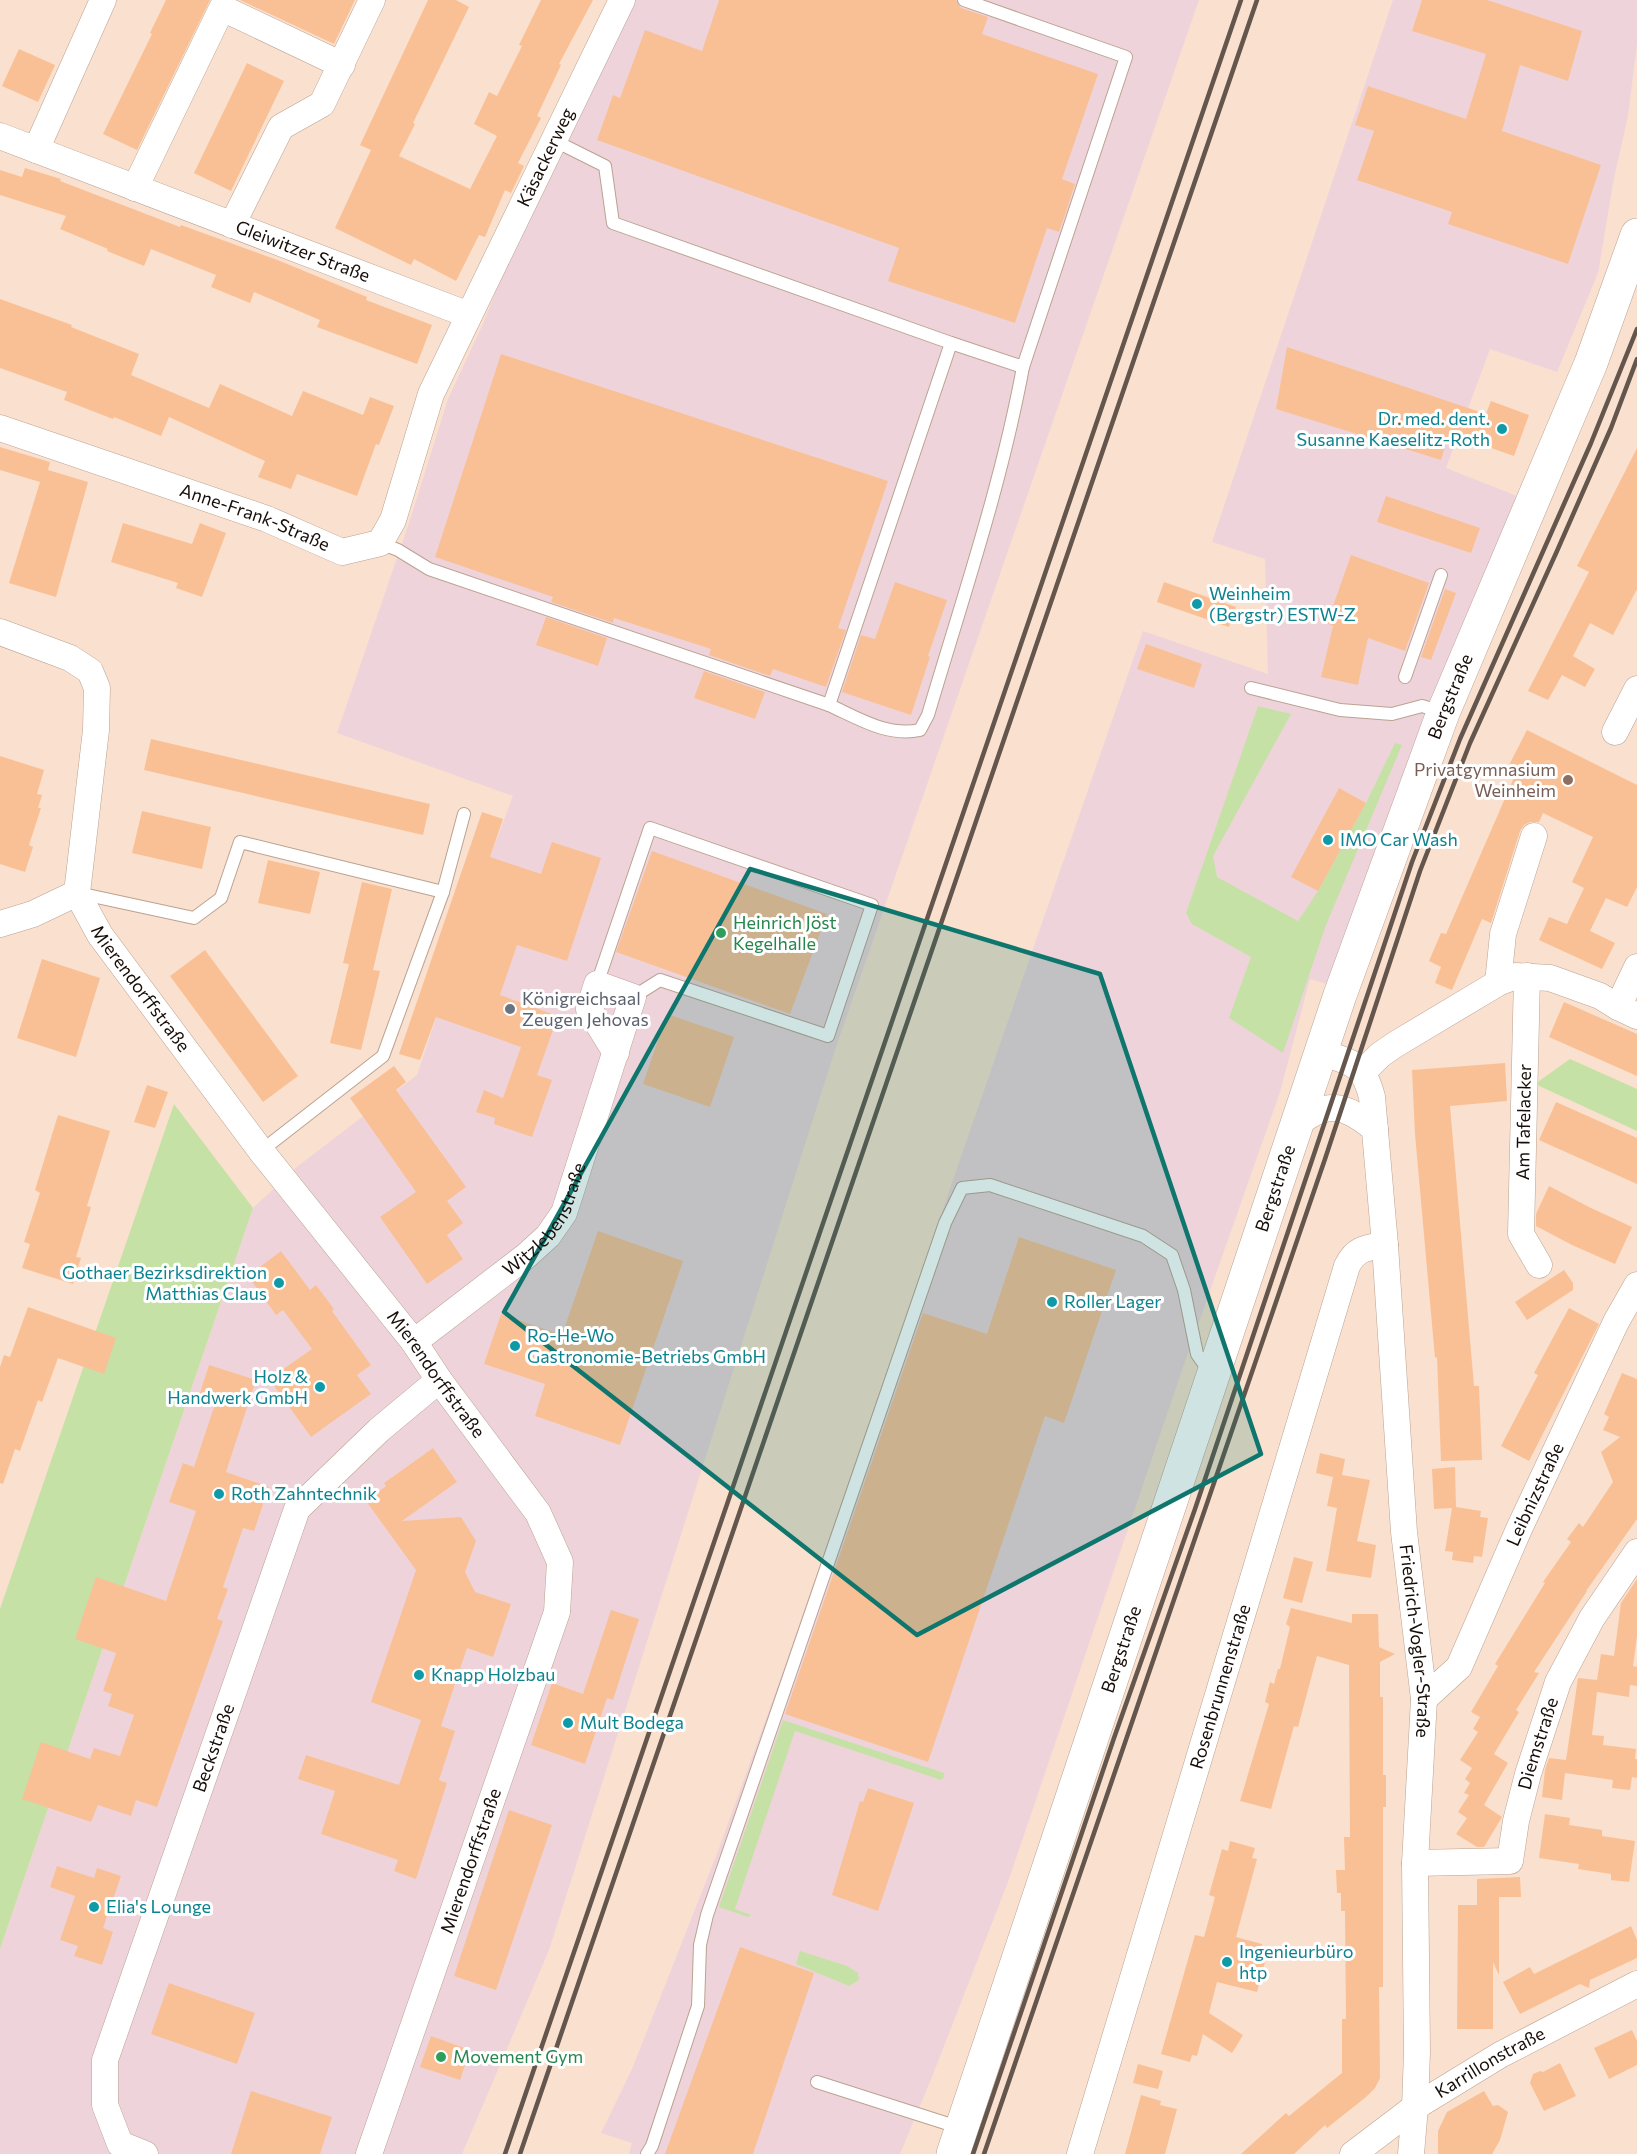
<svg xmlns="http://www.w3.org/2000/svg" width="1637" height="2154" font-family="Commissioner,sans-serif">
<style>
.commercial{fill:#eed4da}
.green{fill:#c6e1a6}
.building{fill:#fac095}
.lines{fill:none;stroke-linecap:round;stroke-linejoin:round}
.lane-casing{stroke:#bba291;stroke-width:14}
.street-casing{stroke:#bba291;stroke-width:27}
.secondary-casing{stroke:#bba291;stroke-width:34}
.lane{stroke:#fff;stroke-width:12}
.street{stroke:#fff;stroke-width:26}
.secondary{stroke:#fff;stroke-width:33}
.rail{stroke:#64564c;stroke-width:4.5}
.marked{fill:#0f766e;fill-opacity:0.2;stroke:#0f766e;stroke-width:4.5;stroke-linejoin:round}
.culture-dot{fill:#0f9aa8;stroke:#fff;stroke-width:2}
.education-dot{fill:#8d6e63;stroke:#fff;stroke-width:2}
.leisure-dot{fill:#2e9e5b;stroke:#fff;stroke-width:2}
.worship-dot{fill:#6b7280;stroke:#fff;stroke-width:2}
.labels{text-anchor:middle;stroke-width:6;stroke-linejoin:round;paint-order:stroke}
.street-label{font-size:18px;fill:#160d08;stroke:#fff}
.culture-label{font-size:18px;fill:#0d838f;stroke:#fff;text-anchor:start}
.education-label{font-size:18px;fill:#785e54;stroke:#fff;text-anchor:end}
.leisure-label{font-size:18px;fill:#27864d;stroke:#fff;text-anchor:start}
.worship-label{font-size:18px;fill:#5b616d;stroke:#fff;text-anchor:start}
</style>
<rect width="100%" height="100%" fill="#fae0ce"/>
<g class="commercial">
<polygon points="622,0 1199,0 835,1050 549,1950 462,2154 0,2154 0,1949 253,1208 298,1166 417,1075 490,857 513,796 337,733 409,523 448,399 483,324 555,141"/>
<polygon points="1393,0 1637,0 1637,44 1628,116 1614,178 1598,273 1557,372 1490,349 1446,468 1517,496 1340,988 1310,979 1280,1092 1180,1376 1008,1882 932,2077 900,2154 629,2154 632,2143 601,2133 632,2069 718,1851 781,1677 1143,631 1268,674 1265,559 1212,542"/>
</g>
<g class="green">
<polygon points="1258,706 1291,714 1213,856 1217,877 1298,921 1318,891 1366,803 1395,743 1402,745 1326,925 1283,1053 1229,1018 1251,957 1192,924 1186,913"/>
<polygon points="1570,1059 1637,1089 1637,1131 1535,1084"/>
<polygon points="174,1104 253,1208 0,1949 0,1609"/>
<polygon points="783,1720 944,1773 944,1777 941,1780 795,1731 735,1909 751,1915 748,1917 719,1907"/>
<polygon points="800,1951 847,1966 858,1973 859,1980 849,1986 796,1964"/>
</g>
<g class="building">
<polygon points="166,0 210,0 137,150 103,134 152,34 150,33"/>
<polygon points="240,0 355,0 334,44"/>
<polygon points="428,0 456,0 469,7 413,123 415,124 399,156 470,189 497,136 474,124 489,92 497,96 522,46 519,45 541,0 593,0 559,64 561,65 537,116 541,118 518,163 524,166 511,193 505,190 485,237 479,235 456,281 414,259 411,265 335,228 371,150 360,145"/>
<polygon points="719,0 956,0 961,8 988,17 982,34 1098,74 1062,179 1075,184 1066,212 1059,232 1047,228 1015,323 888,281 899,248 597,140 613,95 620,98 645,30 702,51"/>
<polygon points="1422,0 1487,0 1582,31 1568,81 1520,65 1502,131 1601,165 1568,264 1448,224 1452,212 1357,180 1374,131 1355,125 1368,86 1466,119 1486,54 1412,31"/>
<polygon points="19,49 55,65 38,102 2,86"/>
<polygon points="247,63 284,81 231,191 194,173"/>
<polygon points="25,168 61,179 60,181 180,227 181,225 280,261 367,297 366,300 432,325 417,364 317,327 320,320 254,292 250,303 211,287 216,275 151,249 144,266 107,251 108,249 60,229 66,216 0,195 0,170 22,177"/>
<polygon points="0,299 72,325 71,327 139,354 131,375 209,408 220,384 292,416 303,391 363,415 370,397 394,406 379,445 376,444 357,496 297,474 291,489 258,477 265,461 169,417 161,436 114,417 113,419 64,400 67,392 0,368"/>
<polygon points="1287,347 1486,414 1491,401 1529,415 1514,456 1449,433 1441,460 1276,409"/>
<polygon points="501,354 888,481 838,628 846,630 826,687 773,669 770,676 709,655 711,649 614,618 613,623 551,602 553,597 435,557"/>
<polygon points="0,447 50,462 48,470 88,482 56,597 9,583 40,482 0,470"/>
<polygon points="1637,448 1637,589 1613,635 1590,623 1573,656 1595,669 1585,687 1562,675 1548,700 1528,691 1589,572 1577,566"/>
<polygon points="1386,496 1480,528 1471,553 1377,522"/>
<polygon points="123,523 192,544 200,523 226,533 202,597 176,588 178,583 111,562"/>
<polygon points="1351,555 1429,583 1405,651 1368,638 1358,685 1321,677 1333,626 1327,623"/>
<polygon points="895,582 947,600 928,656 930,657 911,715 842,692 861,635 875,639"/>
<polygon points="1164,582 1236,607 1229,627 1157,602"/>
<polygon points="1445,589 1456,593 1431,660 1421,657"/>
<polygon points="546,617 607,638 598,666 536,645"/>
<polygon points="1146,644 1202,664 1194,688 1137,669"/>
<polygon points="704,671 765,692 755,719 694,698"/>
<polygon points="1527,730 1637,785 1637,887 1627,907 1606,898 1590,931 1615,943 1602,969 1539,940 1549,917 1567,924 1584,888 1572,882 1593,837 1543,813 1539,822 1530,822 1524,825 1520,831 1491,923 1482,919 1452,990 1435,983 1441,967 1429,961 1441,933 1446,934 1516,773 1507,769"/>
<polygon points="151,739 430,804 423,835 144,770"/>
<polygon points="0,756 44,770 37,794 42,795 38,808 41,808 29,845 33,847 25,872 0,864"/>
<polygon points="1339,788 1366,803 1318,891 1291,877"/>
<polygon points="142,811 211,827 202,869 132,853"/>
<polygon points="482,812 503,819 490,857 541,874 552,842 601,858 567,961 517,945 500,995 558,1016 537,1075 552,1080 532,1137 494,1124 495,1118 476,1112 484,1090 503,1098 521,1047 436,1017 420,1060 399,1054"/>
<polygon points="652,851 827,914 790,1014 616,952"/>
<polygon points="268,860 320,872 310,914 258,903"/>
<polygon points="362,882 392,889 373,970 380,971 361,1050 330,1043 349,964 343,963"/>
<polygon points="205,950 298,1076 263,1102 170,976"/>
<polygon points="42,959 100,978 76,1057 17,1038"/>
<polygon points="1564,1002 1637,1034 1637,1076 1549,1037"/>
<polygon points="667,1014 734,1037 710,1107 643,1084"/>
<polygon points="1505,1063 1507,1101 1450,1106 1474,1386 1479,1386 1482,1460 1441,1461 1437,1357 1435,1358 1415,1134 1412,1070"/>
<polygon points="394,1066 406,1082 396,1090 466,1187 447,1201 463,1223 447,1235 463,1259 427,1284 380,1217 416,1192 350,1098"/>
<polygon points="147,1085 168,1092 155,1128 134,1122"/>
<polygon points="1556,1102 1637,1138 1637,1184 1539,1140"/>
<polygon points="58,1115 110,1131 87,1206 91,1207 76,1257 81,1258 73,1284 22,1268 30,1244 24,1242 40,1193 35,1190"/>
<polygon points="1549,1186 1589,1207 1632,1227 1615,1264 1572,1245 1536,1226 1536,1214"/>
<polygon points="598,1231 683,1261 620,1445 535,1416 545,1384 484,1364 501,1314 562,1335"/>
<polygon points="1019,1237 1116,1270 1064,1423 1045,1416 928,1762 785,1714 923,1313 987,1334"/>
<polygon points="281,1251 310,1290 316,1285 334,1309 332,1311 371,1365 357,1375 371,1394 311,1437 269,1379 312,1349 283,1310 276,1315 248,1276"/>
<polygon points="1564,1270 1573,1283 1573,1290 1527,1320 1515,1302"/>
<polygon points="28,1307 116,1338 104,1374 58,1358 42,1402 38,1400 20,1451 15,1449 3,1484 0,1483 0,1367 4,1355 10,1357"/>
<polygon points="1569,1308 1599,1324 1529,1461 1501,1446 1538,1375 1534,1373"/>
<polygon points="209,1365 256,1380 226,1472 269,1487 254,1531 243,1528 223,1587 228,1589 217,1619 223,1621 157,1807 136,1800 131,1816 98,1805 91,1822 22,1799 41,1742 90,1759 94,1748 120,1756 134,1715 108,1706 112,1694 103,1691 116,1653 75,1639 96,1577 166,1601 196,1511 169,1502 183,1463 194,1467 216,1401 199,1396"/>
<polygon points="1622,1373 1637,1379 1637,1519 1586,1591 1587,1591 1534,1672 1539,1673 1516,1710 1519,1712 1494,1754 1508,1763 1484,1805 1502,1817 1484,1847 1477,1847 1456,1834 1467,1818 1458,1812 1469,1795 1464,1793 1470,1783 1465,1779 1472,1768 1460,1760 1478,1732 1473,1729 1480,1717 1471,1712 1498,1666 1495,1664 1545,1583 1543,1582 1571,1542 1567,1539 1579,1523 1583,1527 1613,1482 1601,1452 1620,1437 1603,1430 1609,1417 1604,1414"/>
<polygon points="433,1448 457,1482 402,1521 461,1517 476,1541 465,1572 475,1592 511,1604 493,1657 467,1648 441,1726 455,1731 439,1780 447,1783 416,1879 394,1871 398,1860 321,1834 335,1791 298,1779 306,1755 399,1785 421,1720 371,1702 416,1570 366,1501 386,1486 384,1483"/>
<polygon points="1320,1453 1345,1459 1342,1475 1370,1480 1357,1541 1376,1545 1371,1578 1326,1571 1337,1508 1327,1506 1333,1477 1316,1473"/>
<polygon points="1455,1467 1456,1507 1481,1511 1480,1517 1488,1518 1482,1557 1474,1556 1473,1563 1452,1560 1453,1552 1445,1551 1452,1508 1434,1509 1432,1469"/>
<polygon points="1294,1557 1313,1562 1302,1603 1283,1598"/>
<polygon points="1637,1579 1637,1636 1633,1666 1637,1667 1637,1686 1630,1685 1629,1697 1597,1692 1592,1735 1604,1736 1603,1745 1636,1749 1635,1759 1637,1759 1637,1778 1632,1777 1630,1790 1612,1788 1613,1780 1565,1773 1562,1800 1542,1797 1545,1770 1549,1758 1566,1760 1578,1678 1597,1680 1601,1654 1614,1656 1621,1603"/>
<polygon points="1291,1608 1352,1623 1352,1614 1378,1614 1379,1647 1395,1654 1380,1662 1380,1697 1383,1697 1383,1775 1386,1775 1386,1807 1383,1807 1383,1987 1379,1987 1380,2078 1375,2088 1366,2097 1327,2128 1325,2125 1294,2154 1241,2154 1286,2113 1289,2116 1342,2073 1342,2019 1346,2019 1345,1911 1341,1911 1341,1893 1337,1893 1336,1870 1345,1870 1344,1837 1350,1837 1349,1665 1317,1656 1298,1727 1294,1726 1271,1809 1240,1801 1269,1704 1265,1702 1270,1682 1274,1684 1278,1669 1280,1669 1290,1627 1286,1624"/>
<polygon points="611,1610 639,1619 613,1700 607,1698 585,1764 531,1745 552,1683 583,1694"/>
<polygon points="868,1788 914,1803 878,1911 832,1895 860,1801 863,1802"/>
<polygon points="509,1810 552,1825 496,1990 454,1976"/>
<polygon points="1545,1814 1570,1818 1569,1825 1602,1830 1602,1836 1635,1841 1629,1882 1611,1880 1611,1874 1578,1869 1579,1864 1539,1858"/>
<polygon points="1230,1841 1255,1848 1252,1858 1257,1859 1236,1937 1262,1944 1260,1952 1267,1954 1257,1992 1217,1982 1209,2013 1243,2035 1232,2053 1203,2034 1197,2056 1192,2055 1190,2062 1161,2054 1195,1935 1204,1937 1215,1897 1209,1895 1222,1849 1228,1851"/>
<polygon points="57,1866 94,1878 97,1868 121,1876 103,1928 113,1932 102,1965 74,1956 78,1946 60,1940 75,1896 50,1887"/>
<polygon points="1520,1877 1521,1897 1499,1897 1499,1975 1493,1962 1493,2029 1457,2029 1458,1905 1477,1905 1477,1879"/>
<polygon points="1631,1926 1637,1940 1637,1958 1590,1980 1589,1988 1580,1984 1520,2014 1503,1982 1530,1967 1534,1974"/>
<polygon points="740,1947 814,1973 753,2154 665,2154"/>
<polygon points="169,1983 255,2013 237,2064 151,2034"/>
<polygon points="1632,2030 1637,2041 1637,2065 1609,2079 1594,2048"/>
<polygon points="431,2036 470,2050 460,2080 420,2067"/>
<polygon points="1560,2063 1576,2096 1544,2111 1530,2083 1533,2074 1540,2071 1543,2072"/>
<polygon points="1138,2064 1163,2071 1158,2089 1133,2083"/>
<polygon points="251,2091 332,2117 320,2154 231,2154"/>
<polygon points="1484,2091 1493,2106 1498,2105 1508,2112 1500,2140 1492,2154 1438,2154 1438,2131 1447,2112"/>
<polygon points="1141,2095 1161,2101 1160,2105 1177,2109 1165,2154 1125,2154"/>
</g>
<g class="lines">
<g class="lane-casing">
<g id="lane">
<polyline points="951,343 1023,367 1126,57 964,0"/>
<polyline points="380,543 398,550 429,569 829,705 951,343 613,223 605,166 555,141"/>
<polyline points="1405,677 1441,575"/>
<polyline points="1251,688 1340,710 1392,714 1422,706 1442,712"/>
<path d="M829 705C858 718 887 737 920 730L928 715C962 600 1001 486 1023 367"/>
<polyline points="78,893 194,918 221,898 240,842 443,892"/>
<polyline points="597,984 650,828 872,905 828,1036 660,980 633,997"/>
<polyline points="261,1151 383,1056 443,892 464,814"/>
<polyline points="817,2082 961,2128"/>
<polyline points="647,2154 652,2146 698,2006 700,1945 707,1915 945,1223 962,1188 990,1185 1143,1236 1172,1255 1184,1290 1197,1354 1206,1367 1213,1370"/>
</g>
</g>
<g class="street-casing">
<g id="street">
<path id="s1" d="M0 136 469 315"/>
<polyline points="36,150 103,0"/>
<polyline points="135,188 222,8 342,65"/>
<polyline points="232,225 281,127 322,104 372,0"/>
<path id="s2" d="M0 428 267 519 342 552 380 543 393 520 431 394 622 0"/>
<path id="s3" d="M0 632 70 658 90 671 97 688 96 730 77 893 100 935 261 1151 414 1342 439 1380 538 1513 560 1562 557 1612 369 2154"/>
<polyline points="1615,732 1637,689"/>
<polyline points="0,924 33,914 77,893"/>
<polyline points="1527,976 1521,1234 1539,1265"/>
<polyline points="1498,983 1503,934 1534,836"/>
<polyline points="1618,1007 1637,967"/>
<path id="s4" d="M1320 1052C1352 1063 1363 1062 1372 1097L1385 1245 1404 1532 1424 1699 1415 1863 1417 2052 1415 2107 1411 2154"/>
<polyline points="1363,1072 1380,1055 1396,1044 1498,983 1516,976 1550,978 1600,996 1618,1007 1637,1016"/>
<path d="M1295 1126C1327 1099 1344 1104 1375 1129"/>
<path id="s5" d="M414 1342 526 1256 548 1236 564 1213 633 997 597 984 589 1009 616 1053"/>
<path id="s6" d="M1424 1699 1459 1667 1519 1529 1616 1322 1637 1285"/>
<path id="s7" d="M1415 1863 1510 1861 1516 1821 1528 1774 1558 1682 1592 1618 1637 1552"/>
<path id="s8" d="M145 2154 120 2144 105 2105V2060L297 1509 379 1430 439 1380"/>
<path id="s9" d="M1080 2154 1347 1266C1356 1248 1366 1248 1385 1245"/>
<path id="s10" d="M1353 2154 1415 2107 1500 2055 1637 1984"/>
</g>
</g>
<g class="secondary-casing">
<g id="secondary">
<path id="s11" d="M953 2154 1340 995 1443 713 1591 363 1637 235"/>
</g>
</g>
<use href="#lane" class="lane"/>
<use href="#street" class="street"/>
<use href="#secondary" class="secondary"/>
<g class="rail">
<polyline points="505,2154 1241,0"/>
<polyline points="520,2154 1257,0"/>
<polyline points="973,2154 1114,1738 1195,1509 1412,862 1460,739 1591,443 1637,329"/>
<polyline points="984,2154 1325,1159 1420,871 1470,743 1557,551 1611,428 1637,359"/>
</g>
</g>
<path class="marked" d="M750 869 1100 974 1261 1454 917 1635 504 1312Z"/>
<g class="culture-dot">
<circle cx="1502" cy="429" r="6"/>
<circle cx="1197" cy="604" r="6"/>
<circle cx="1328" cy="840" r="6"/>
<circle cx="279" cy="1283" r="6"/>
<circle cx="1052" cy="1302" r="6"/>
<circle cx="515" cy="1346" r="6"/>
<circle cx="320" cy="1387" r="6"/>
<circle cx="219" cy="1494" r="6"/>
<circle cx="419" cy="1675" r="6"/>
<circle cx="568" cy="1723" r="6"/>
<circle cx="94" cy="1907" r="6"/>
<circle cx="1227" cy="1962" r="6"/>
</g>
<circle class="education-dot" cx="1568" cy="780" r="6"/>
<g class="leisure-dot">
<circle cx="721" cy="933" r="6"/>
<circle cx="441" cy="2057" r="6"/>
</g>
<circle class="worship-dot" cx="510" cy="1009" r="6"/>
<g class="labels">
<g class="street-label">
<text dy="6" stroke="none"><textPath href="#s2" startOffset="824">Käsackerweg</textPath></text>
<text dy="6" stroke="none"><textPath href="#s1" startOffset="324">Gleiwitzer Straße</textPath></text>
<text dy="6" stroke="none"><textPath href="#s2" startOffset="270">Anne-Frank-Straße</textPath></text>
<text dy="6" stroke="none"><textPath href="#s11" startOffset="1540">Bergstraße</textPath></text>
<text dy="6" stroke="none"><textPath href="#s3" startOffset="438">Mierendorffstraße</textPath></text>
<text transform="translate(1524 1122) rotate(-89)" y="6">Am Tafelacker</text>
<text dy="6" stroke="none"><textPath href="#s11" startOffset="1018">Bergstraße</textPath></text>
<text dy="6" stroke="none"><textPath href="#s5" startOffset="183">Witzlebenstraße</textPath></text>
<text dy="6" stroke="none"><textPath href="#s3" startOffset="924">Mierendorffstraße</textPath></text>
<text dy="6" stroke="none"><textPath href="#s6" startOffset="236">Leibnizstraße</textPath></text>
<text dy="6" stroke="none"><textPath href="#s4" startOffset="620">Friedrich-Vogler-Straße</textPath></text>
<text dy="6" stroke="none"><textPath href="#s11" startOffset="532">Bergstraße</textPath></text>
<text dy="6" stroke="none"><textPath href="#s9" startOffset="488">Rosenbrunnenstraße</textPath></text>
<text dy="6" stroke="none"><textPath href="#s7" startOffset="216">Diemstraße</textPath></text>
<text dy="6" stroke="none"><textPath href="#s8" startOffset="444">Beckstraße</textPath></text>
<text transform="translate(471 1861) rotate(-71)" y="6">Mierendorffstraße</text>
<text dy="6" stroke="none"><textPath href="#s10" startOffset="165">Karrillonstraße</textPath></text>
</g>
<g class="culture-label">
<text x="1490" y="425" text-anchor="end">Dr. med. dent.<tspan x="1490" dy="21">Susanne Kaeselitz-Roth</tspan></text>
<text x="1209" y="600">Weinheim<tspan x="1209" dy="21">(Bergstr) ESTW-Z</tspan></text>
<text x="1340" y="846">IMO Car Wash</text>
<text x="267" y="1279" text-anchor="end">Gothaer Bezirksdirektion<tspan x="267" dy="21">Matthias Claus</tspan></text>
<text x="1064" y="1308">Roller Lager</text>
<text x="527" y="1342">Ro-He-Wo<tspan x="527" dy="21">Gastronomie-Betriebs GmbH</tspan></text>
<text x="308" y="1383" text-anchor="end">Holz &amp;<tspan x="308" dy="21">Handwerk GmbH</tspan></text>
<text x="231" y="1500">Roth Zahntechnik</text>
<text x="431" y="1681">Knapp Holzbau</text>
<text x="580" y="1729">Mult Bodega</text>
<text x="106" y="1913">Elia's Lounge</text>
<text x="1239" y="1958">Ingenieurbüro<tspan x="1239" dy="21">htp</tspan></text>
</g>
<g class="education-label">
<text x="1556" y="776">Privatgymnasium<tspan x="1556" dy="21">Weinheim</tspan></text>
</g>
<g class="leisure-label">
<text x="733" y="929">Heinrich Jöst<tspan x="733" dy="21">Kegelhalle</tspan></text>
<text x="453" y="2063">Movement Gym</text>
</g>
<g class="worship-label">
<text x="522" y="1005">Königreichsaal<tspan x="522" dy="21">Zeugen Jehovas</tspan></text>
</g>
</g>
</svg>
